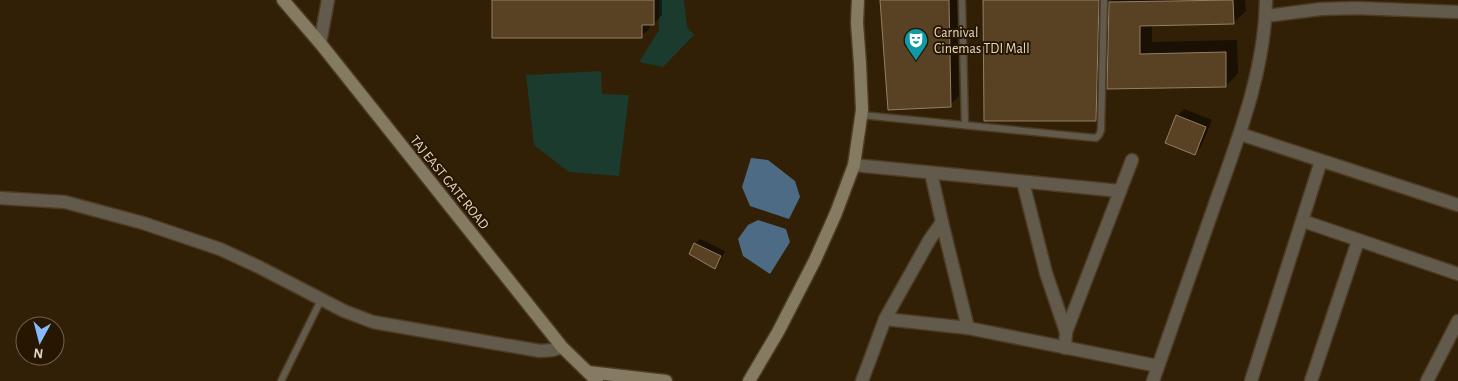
<svg xmlns="http://www.w3.org/2000/svg" width="1458" height="381" font-family="'Alegreya Sans',sans-serif">
<style>
.green{fill:#1a3b2d}
.water{fill:#4e6b86}
.shadow{fill:#0007}
.building{fill:#594224;stroke:#957f64}
.lines{fill:none;stroke-linecap:round;stroke-linejoin:round}
.service-casing{stroke:#4d3c25;stroke-width:9}
.minor-casing{stroke:#4d3c25;stroke-width:15}
.secondary-casing{stroke:#4d3c25;stroke-width:15}
.service{stroke:#625b4c;stroke-width:6}
.minor{stroke:#625b4c;stroke-width:12}
.secondary{stroke:#857b63;stroke-width:12}
.labels{text-anchor:middle;stroke-width:4;stroke-linejoin:round;paint-order:stroke}
.poi-label{font-size:14px;fill:#e2d6c7;stroke:#271600;text-anchor:start}
.street-label{font-size:14px;fill:#e2d6c7;stroke:#271600}
</style>
<rect width="100%" height="100%" fill="#311f06"/>
<g class="green">
<polygon points="659,0 684,0 687,27 694,35 663,67 639,62 659,30"/>
<polygon points="601,71 602,94 629,95 619,176 569,172 534,145 526,75"/>
</g>
<g class="water">
<polygon points="751,158 768,160 795,181 800,197 789,219 750,206 742,187"/>
<polygon points="758,220 786,229 790,242 770,274 743,256 738,239 748,225"/>
</g>
<g class="shadow">
<polygon points="494,0 662,0 662,15 654,23 650,23 650,28 641,36"/>
<polygon points="881,0 957,0 959,96 950,105"/>
<polygon points="984,0 1107,0 1105,111 1096,120"/>
<polygon points="1113,0 1245,0 1246,11 1233,23 1152,25 1152,42 1237,40 1238,73 1226,86 1108,88 1110,3"/>
<polygon points="1184,109 1212,120 1201,147 1194,153 1167,142 1178,115"/>
<polygon points="700,239 725,251 719,263 715,267 691,254 695,244"/>
</g>
<g class="building">
<polygon points="492,0 654,0 654,25 642,25 642,38 492,38"/>
<polygon points="880,0 949,0 951,107 888,110"/>
<polygon points="983,0 1099,0 1096,121 984,121"/>
<polygon points="1233,0 1234,24 1140,26 1140,54 1226,52 1226,87 1107,89 1109,2"/>
<polygon points="1176,115 1206,127 1195,155 1165,143"/>
<polygon points="694,243 721,256 715,269 689,254"/>
</g>
<g class="lines">
<g class="service-casing">
<g id="service">
<polyline points="962,0 965,125"/>
<polyline points="861,115 1096,138 1099,135 1101,130 1104,0"/>
<polyline points="281,381 321,300"/>
</g>
</g>
<g class="minor-casing">
<g id="minor">
<polyline points="1266,16 1321,9 1356,8 1458,12"/>
<polyline points="320,43 328,0"/>
<polyline points="1240,134 1458,205"/>
<polyline points="854,165 1120,191"/>
<polyline points="931,173 942,222 968,328 1158,366"/>
<polyline points="1023,182 1046,273 1066,332"/>
<polyline points="0,198 65,202 143,223 220,249 259,267 344,311 373,322 540,351 553,350 562,347"/>
<polyline points="1303,221 1458,274"/>
<polyline points="885,319 968,328"/>
<polyline points="1065,348 1066,332 1132,160"/>
<polyline points="862,381 885,319 930,239 942,222"/>
<path d="M1153 381C1174 320 1196 259 1217 198 1240 134 1265 68 1266 0"/>
<polyline points="1251,381 1321,161"/>
<polyline points="1311,381 1358,241"/>
<polyline points="1427,381 1458,321"/>
</g>
</g>
<g class="secondary-casing">
<g id="secondary">
<polyline points="283,0 320,43 562,347 597,381"/>
<polyline points="588,372 666,381"/>
<polyline points="749,381 778,332 815,260 836,213 854,165 862,110 860,64 857,23 858,0"/>
</g>
</g>
<use href="#service" class="service"/>
<use href="#minor" class="minor"/>
<use href="#secondary" class="secondary"/>
</g>
<defs>
<g id="theatre-pin" transform="scale(1.25)"><path d="M0 17L-7.5 6A9.5 9.5 0 1 1 7.5 6Z" fill="#0f9aa8" stroke="#271600"/><path d="M-5-5.5Q0-4 5-5.5V0Q5 5 0 6Q-5 5-5 0ZM-3.3-2.5H-1v1.5H-3.3ZM1-2.5H3.3v1.5H1ZM-2.8 1Q0 5.5 2.8 1Z" fill="#fff"/></g>
</defs>
<g fill-rule="evenodd">
<use href="#theatre-pin" x="916" y="40"/>
</g>
<g class="labels">
<g class="poi-label">
<text x="934" y="37">Carnival<tspan x="934" dy="16">Cinemas TDI Mall</tspan></text>
</g>
<g class="street-label">
<text transform="translate(450 182) rotate(51)" y="5">TAJ EAST GATE ROAD</text>
</g>
</g>
<g transform="translate(40 341) rotate(187)"><circle r="24" fill="#271600" stroke="#726350"/>
<path d="M0-4L9 19L0 12L-9 19Z" fill="#87bbfb"/>
<text y="-8" font-size="14" font-weight="bold" text-anchor="middle" fill="#e2d6c7">N</text>
</g>
</svg>
